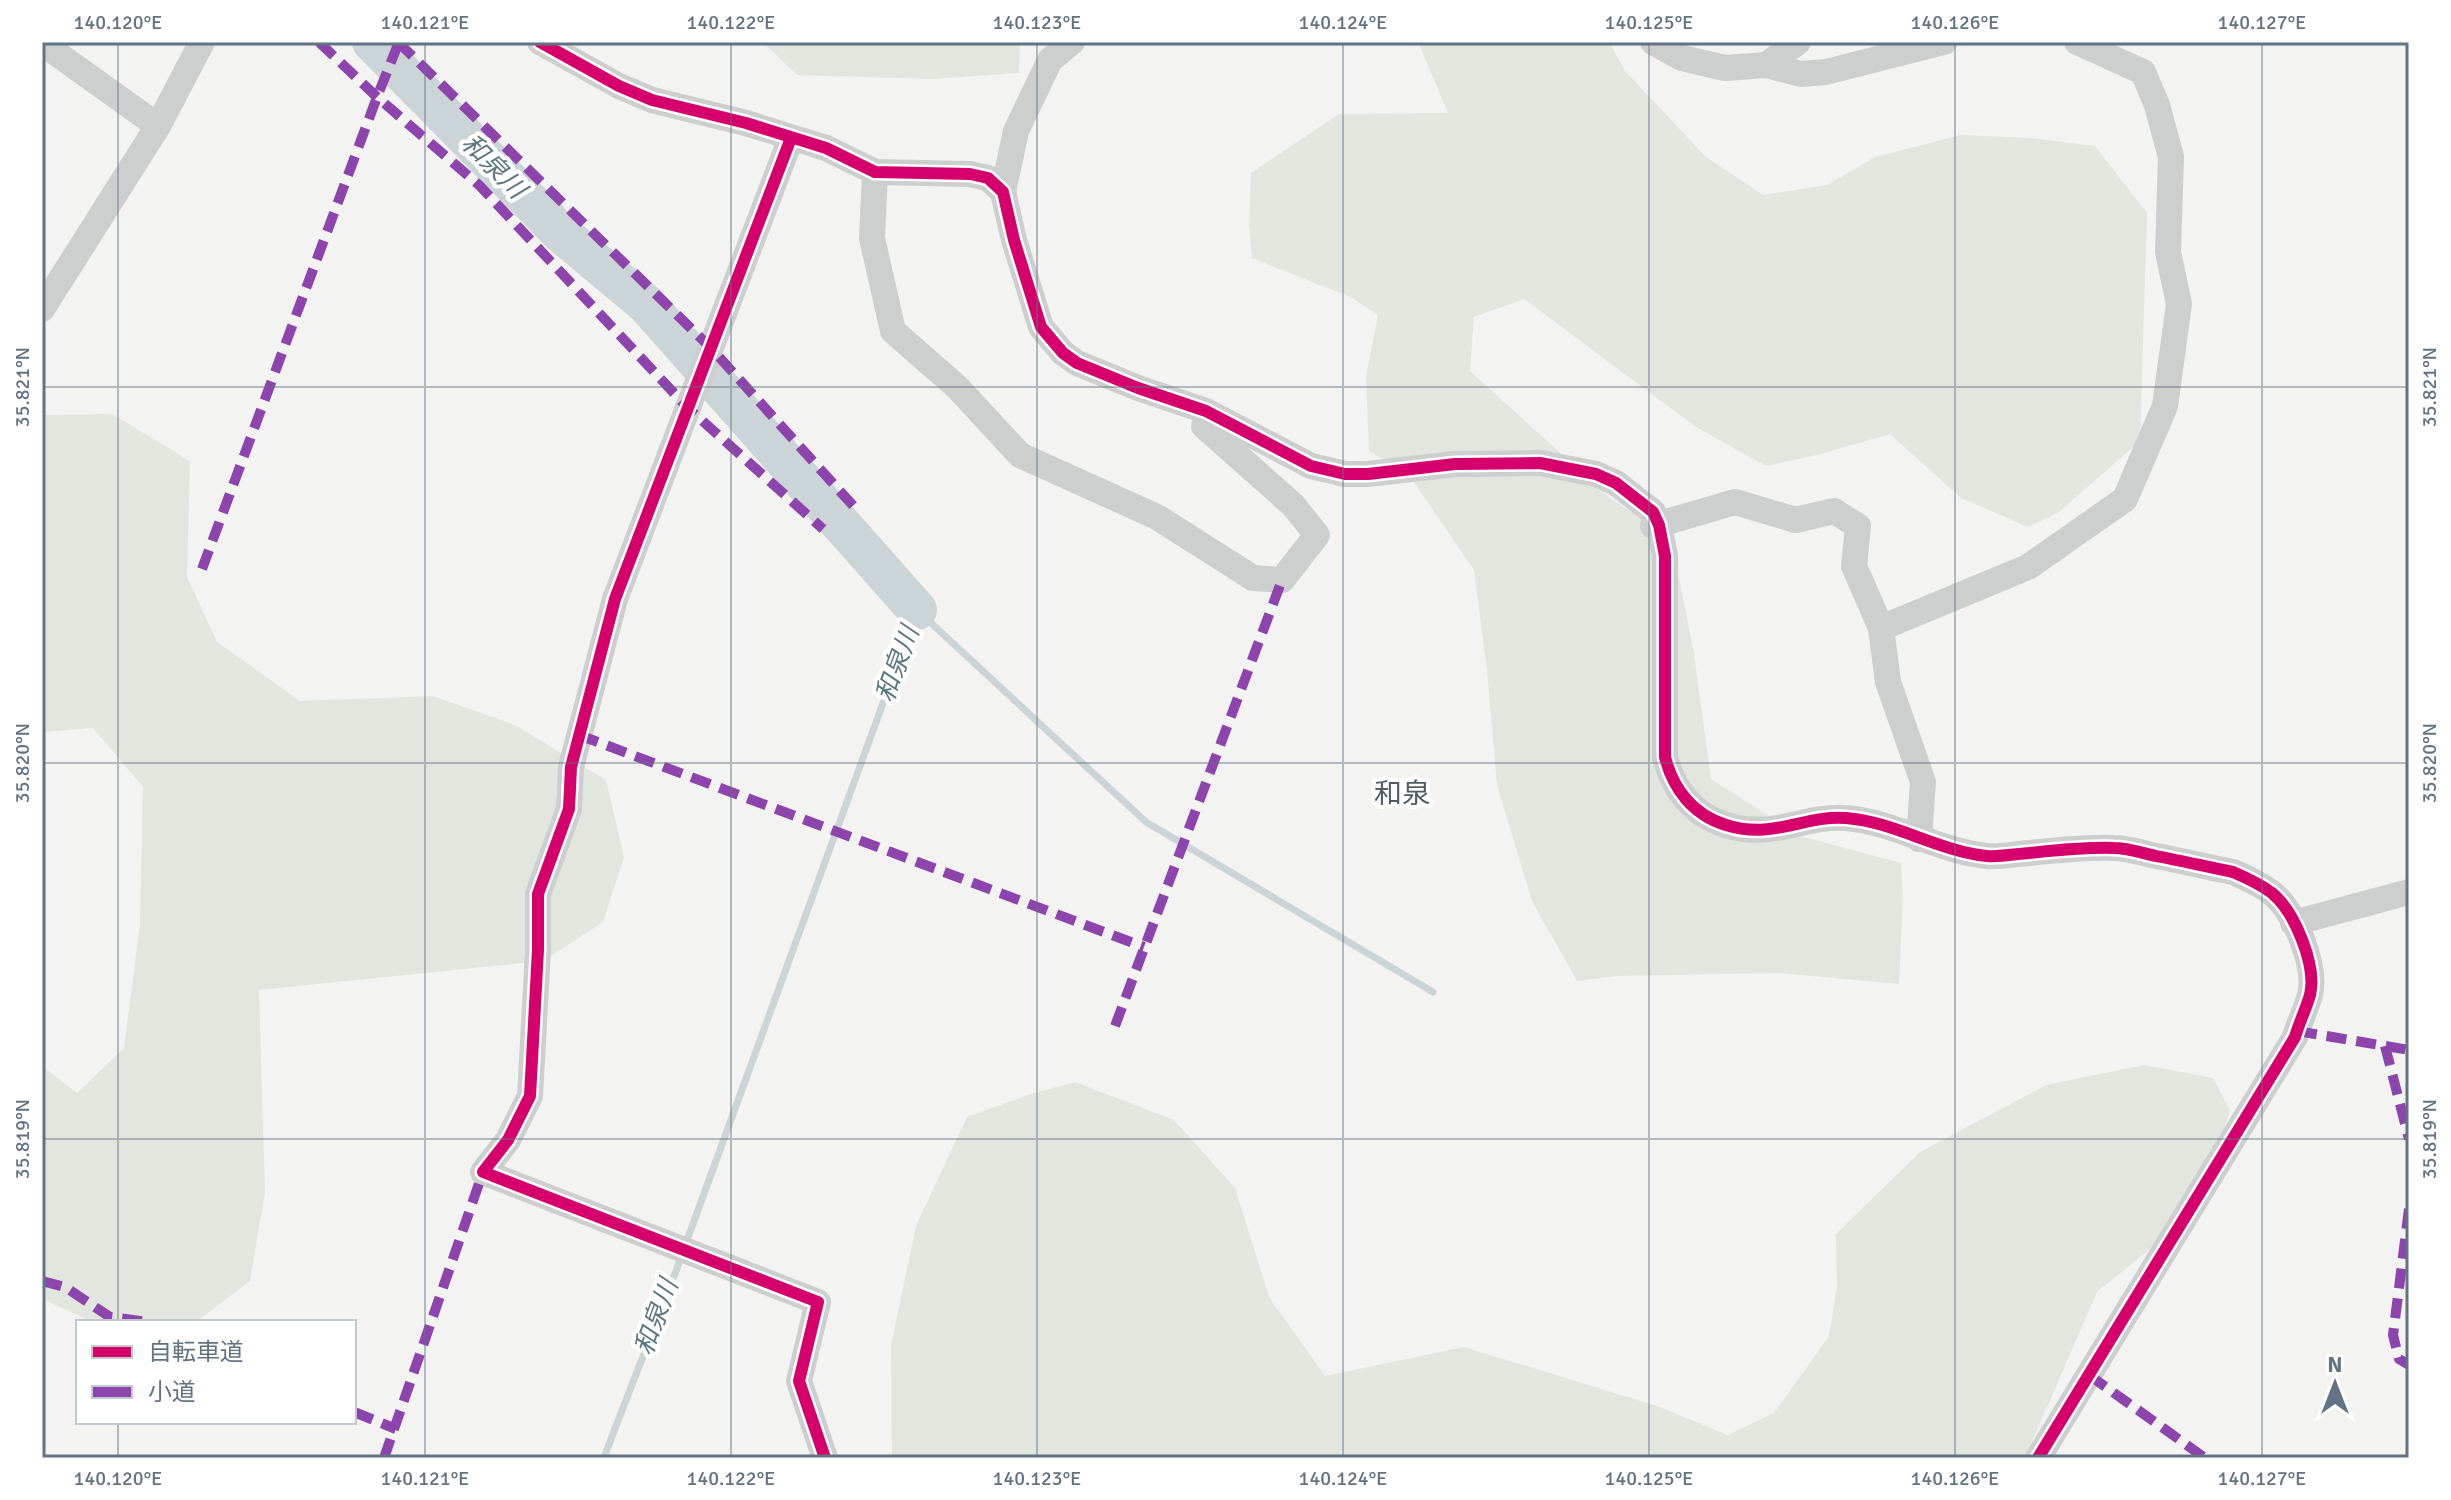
<svg xmlns="http://www.w3.org/2000/svg" width="2451" height="1500" font-family="Signika,'Noto Sans JP',sans-serif">
<style>
.green{fill:#e2e6df}
.lines{fill:none;stroke-linecap:round;stroke-linejoin:round}
.stream{stroke:#cbd4d6;stroke-width:7}
.river{stroke:#cbd4d6;stroke-width:40}
.minor{stroke:#cdcece;stroke-width:26}
.quiet{stroke:#8e44ad;stroke-width:10;stroke-dasharray:20 10;stroke-linecap:butt}
.cycleway-casing{stroke:#fff;stroke-width:17}
.cycleway{stroke:#d6006c;stroke-width:12}
.ticks{fill:none;stroke:#627483;stroke-width:2;stroke-opacity:0.45}
.labels{text-anchor:middle;stroke-width:8;stroke-linejoin:round;paint-order:stroke}
.water-label{font-size:26px;font-style:italic;fill:#5d7780;stroke:#fff}
.quarter-label{font-size:28px;fill:#505d67;stroke:#fff}
.neatline{fill:none;stroke:#627483;stroke-width:3}
.ticks-label{font-size:20px;text-anchor:middle;fill:#627483}
</style>
<rect width="100%" height="100%" fill="#f3f3f1"/>
<g class="green">
<polygon points="763,42 1020,42 1019,73 933,79 797,75"/>
<polygon points="1418,42 1609,42 1625,71 1705,156 1763,195 1827,185 1875,157 1961,135 2031,138 2095,146 2147,213 2140,441 2059,512 2028,527 1961,498 1890,434 1817,455 1766,466 1696,427 1524,299 1474,317 1470,371 1610,498 1671,538 1694,654 1711,779 1800,836 1901,863 1903,896 1899,984 1779,973 1616,976 1577,981 1532,901 1497,785 1487,670 1474,570 1410,476 1369,451 1366,376 1378,315 1350,297 1252,258 1249,225 1251,173 1339,114 1448,113"/>
<polygon points="112,414 190,461 187,577 217,642 300,701 433,696 515,725 606,780 624,857 603,922 543,961 259,990 265,1192 250,1281 196,1322 93,1322 42,1299 42,1066 77,1093 124,1048 140,924 143,787 93,728 42,732 42,415"/>
<polygon points="2144,1065 2213,1078 2230,1110 2203,1206 2097,1292 2025,1458 892,1458 891,1345 916,1226 967,1117 1031,1094 1075,1082 1174,1120 1235,1188 1269,1297 1325,1376 1464,1347 1657,1406 1728,1435 1774,1413 1829,1336 1837,1287 1836,1234 1920,1152 2046,1085"/>
</g>
<g class="lines">
<g class="stream">
<polyline points="686,1243 917,610 1146,822 1433,992"/>
<path d="M604 1458C629 1390 657 1323 682 1255"/>
</g>
<polyline class="river" points="372,42 561,233 647,305 917,610"/>
<g class="minor">
<path d="M540 42 619 86 652 100 746 123 826 148 875 172 970 174 988 178 1003 192 1014 240 1041 327 1063 353 1077 363 1138 388 1206 411 1311 466 1345 474H1368L1455 464 1540 463 1596 474 1616 483 1653 512 1659 525 1665 556V757C1673 789 1693 815 1726 825 1773 840 1803 815 1846 818 1895 822 1938 851 1987 856 2000 857 2016 854 2029 853 2058 850 2086 847 2114 848 2128 848 2142 853 2156 856 2182 861 2208 867 2233 872 2247 878 2260 884 2272 893 2295 912 2317 966 2310 995 2306 1009 2299 1023 2295 1037L2038 1458"/>
<polyline points="1653,42 1682,58 1725,68 1766,65 1801,74 1826,72 1944,42"/>
<polyline points="42,43 158,126"/>
<polyline points="1766,65 1798,42"/>
<polyline points="791,138 615,599 571,767 569,809 538,894 538,950 530,1096 508,1140 483,1172 818,1302 799,1381 825,1458"/>
<polyline points="875,172 872,238 893,331 957,387 1020,455 1157,517 1253,578 1282,580 1317,535 1293,505 1204,426"/>
<polyline points="1003,192 1016,131 1050,60 1072,42"/>
<polyline points="42,309 158,126 202,42"/>
<polyline points="1653,526 1735,502 1796,520 1834,511 1858,526 1854,566 1881,628 1888,682 1923,782 1919,839"/>
<polyline points="1881,628 2028,567 2125,499 2165,406 2179,304 2168,252 2171,157 2157,105 2143,72 2077,42"/>
<polyline points="2293,923 2409,892"/>
</g>
<g class="quiet">
<polyline points="319,42 377,97 479,185 687,407 823,529"/>
<polyline points="398,42 710,347 857,510"/>
<polyline points="202,569 377,97 399,42"/>
<polyline points="579,735 1144,947"/>
<polyline points="1115,1026 1282,580"/>
<polyline points="2297,1031 2409,1050"/>
<polyline points="2385,1046 2409,1139"/>
<polyline points="2409,1209 2393,1335 2399,1359 2409,1365"/>
<polyline points="42,1281 65,1287 110,1317 149,1322"/>
<polyline points="2089,1375 2205,1458"/>
<polyline points="354,1412 396,1429"/>
<polyline points="384,1458 483,1172"/>
</g>
<g class="cycleway-casing">
<g id="cycleway">
<path d="M540 42 619 86 652 100 746 123 826 148 875 172 970 174 988 178 1003 192 1014 240 1041 327 1063 353 1077 363 1138 388 1206 411 1311 466 1345 474H1368L1455 464 1540 463 1596 474 1616 483 1653 512 1659 525 1665 556V757C1673 789 1693 815 1726 825 1773 840 1803 815 1846 818 1895 822 1938 851 1987 856 2000 857 2016 854 2029 853 2058 850 2086 847 2114 848 2128 848 2142 853 2156 856 2182 861 2208 867 2233 872 2247 878 2260 884 2272 893 2295 912 2317 966 2310 995 2306 1009 2299 1023 2295 1037L2038 1458"/>
<polyline points="791,138 615,599 571,767 569,809 538,894 538,950 530,1096 508,1140 483,1172 818,1302 799,1381 825,1458"/>
</g>
</g>
<use href="#cycleway" class="cycleway"/>
</g>
<path class="ticks" d="M118 42V1322M425 42V1458M731 42V1458M1037 42V1458M1343 42V1458M1649 42V1458M1955 42V1458M2262 42V1458M42 387H2409M42 763H2409M42 1139H2409M118 1422V1458"/>
<g class="labels">
<g class="water-label">
<text transform="translate(494 166) rotate(45)" y="9">和泉川</text>
<text transform="translate(897 664) rotate(-70)" y="9">和泉川</text>
<text transform="translate(656 1317) rotate(-70)" y="9">和泉川</text>
</g>
<g class="quarter-label">
<text x="1402" y="803">和泉</text>
</g>
</g>
<rect width="2451" height="1500" fill="none" stroke="#ffffff" stroke-width="88"/>
<rect x="76" y="1320" width="280" height="104" fill="#ffffff" stroke="#c0c7cd" stroke-width="2"/>
<rect x="92" y="1346" width="40" height="12" fill="#d6006c" stroke="#c0c7cd" stroke-width="2"/>
<text x="148" y="1360" font-size="24" fill="#627483">自転車道</text>
<rect x="92" y="1386" width="40" height="12" fill="#8e44ad" stroke="#c0c7cd" stroke-width="2"/>
<text x="148" y="1400" font-size="24" fill="#627483">小道</text>
<g transform="translate(2335 1384)" stroke="#ffffff" stroke-width="6" paint-order="stroke">
<path d="M0-6L14 30L0 20L-14 30Z" fill="#627483"/>
<text y="-12" font-size="22" font-weight="bold" text-anchor="middle" fill="#627483">N</text>
</g>
<rect x="44" y="44" width="2363" height="1412" class="neatline"/>
<g class="ticks-label">
<text x="118" y="29">140.120°E</text>
<text x="425" y="29">140.121°E</text>
<text x="731" y="29">140.122°E</text>
<text x="1037" y="29">140.123°E</text>
<text x="1343" y="29">140.124°E</text>
<text x="1649" y="29">140.125°E</text>
<text x="1955" y="29">140.126°E</text>
<text x="2262" y="29">140.127°E</text>
<text transform="translate(22 387) rotate(-90)" y="7">35.821°N</text>
<text transform="translate(2429 387) rotate(-90)" y="7">35.821°N</text>
<text transform="translate(22 763) rotate(-90)" y="7">35.820°N</text>
<text transform="translate(2429 763) rotate(-90)" y="7">35.820°N</text>
<text transform="translate(22 1139) rotate(-90)" y="7">35.819°N</text>
<text transform="translate(2429 1139) rotate(-90)" y="7">35.819°N</text>
<text x="118" y="1485">140.120°E</text>
<text x="425" y="1485">140.121°E</text>
<text x="731" y="1485">140.122°E</text>
<text x="1037" y="1485">140.123°E</text>
<text x="1343" y="1485">140.124°E</text>
<text x="1649" y="1485">140.125°E</text>
<text x="1955" y="1485">140.126°E</text>
<text x="2262" y="1485">140.127°E</text>
</g>
</svg>
